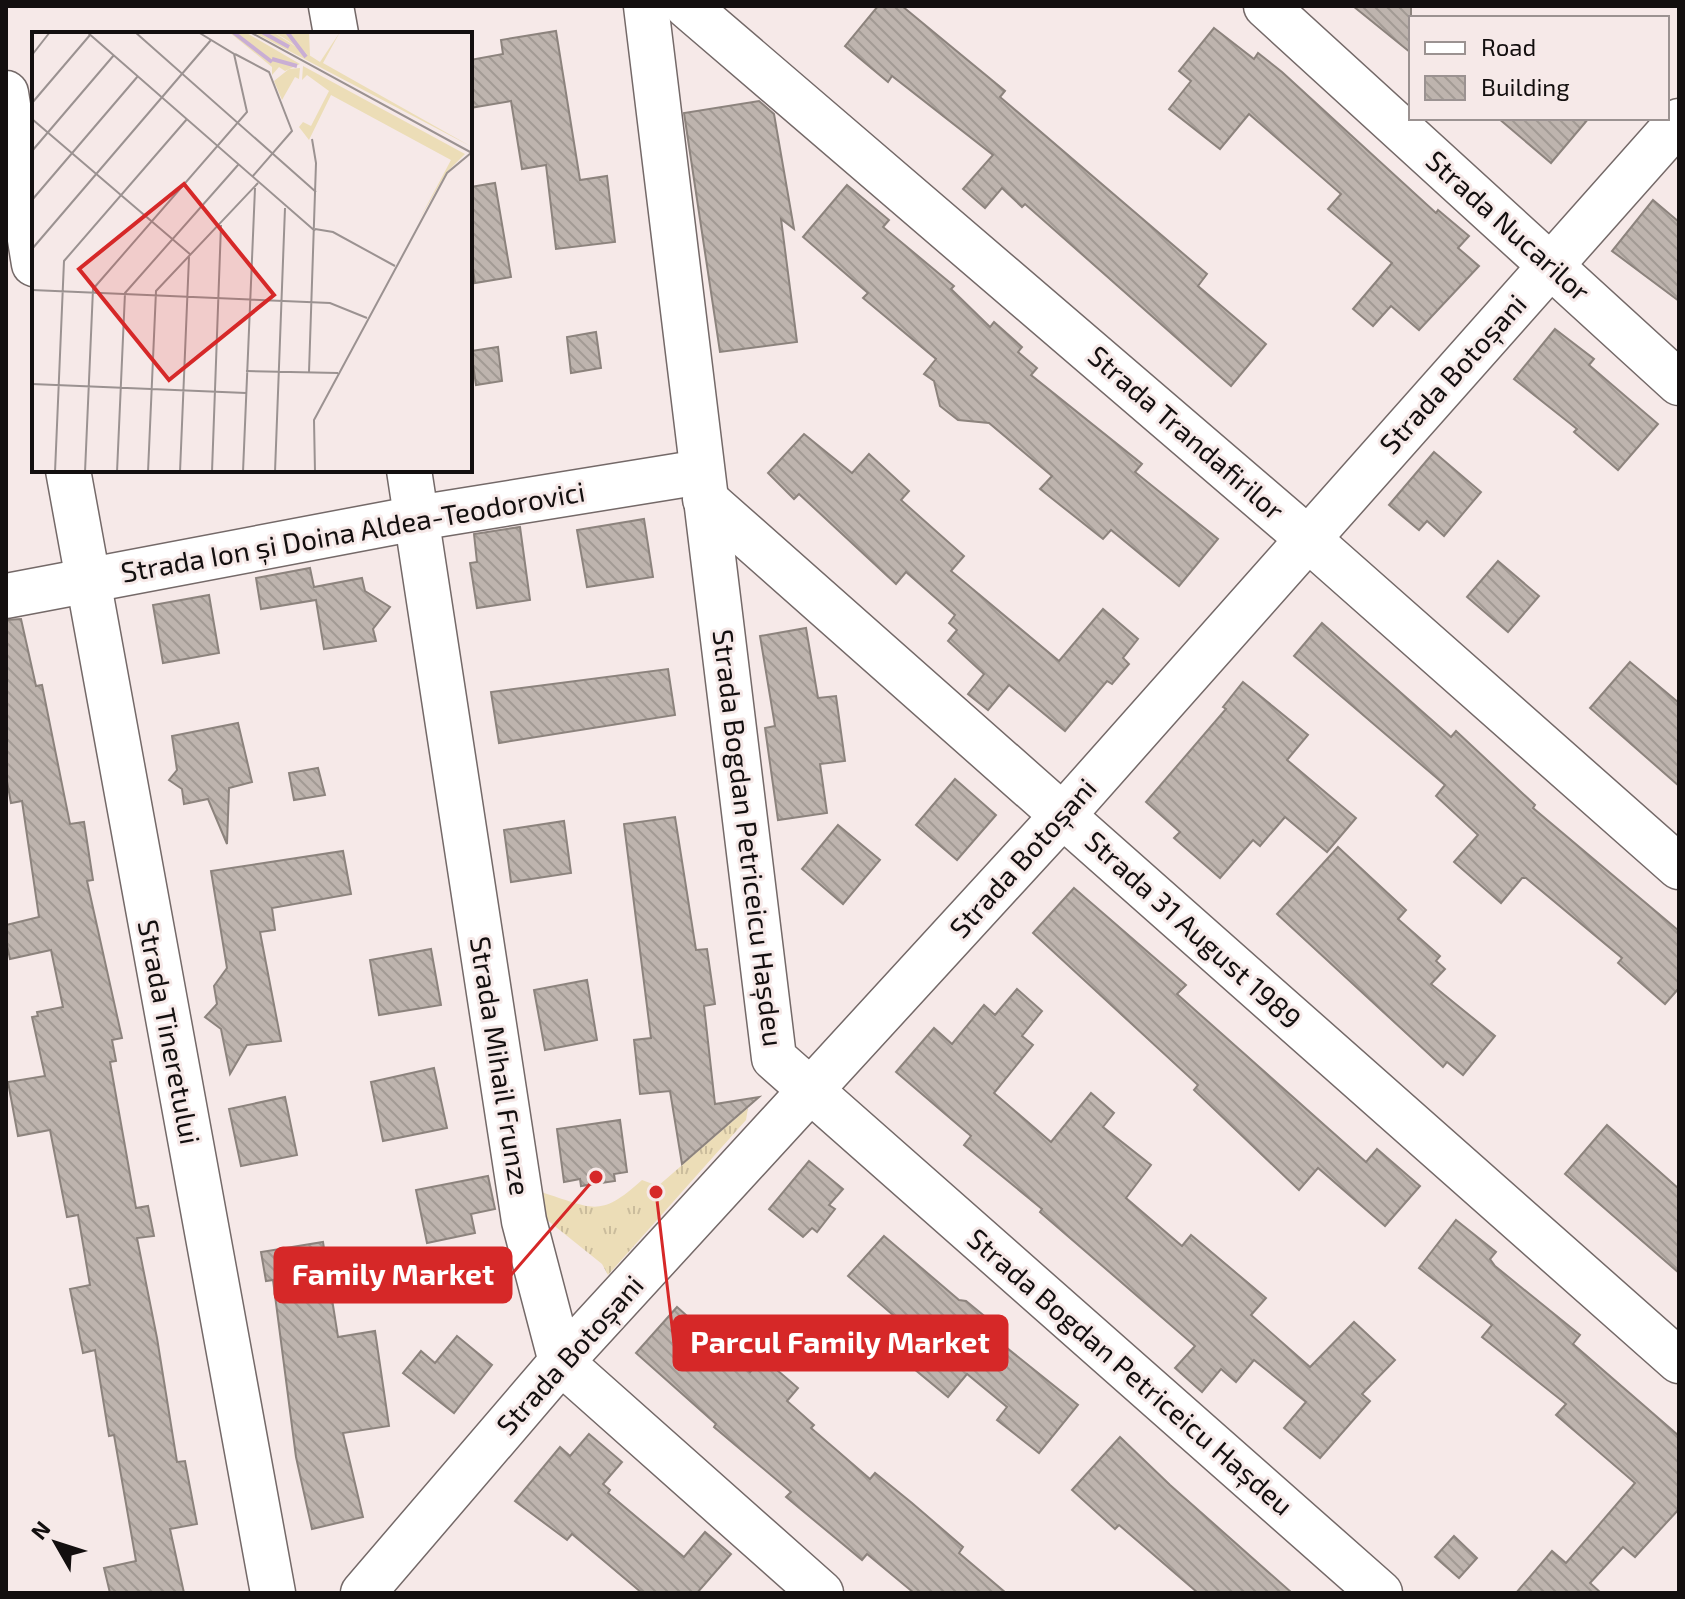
<svg xmlns="http://www.w3.org/2000/svg" width="1685" height="1599" font-family="'Exo 2',sans-serif">
<style>
.park{fill:url(#park-tufts)}
.building{fill:url(#building-back-hatch);stroke:#8c837d;stroke-width:2}
.lines{fill:none;stroke-linecap:round;stroke-linejoin:round}
.minor-casing{stroke:#746968;stroke-width:47}
.minor{stroke:#fff;stroke-width:44}
.labels{text-anchor:middle;stroke-width:6;stroke-linejoin:round;paint-order:stroke}
.street-label{font-size:28px;fill:#130f0f;stroke:#f6e9e8}
.inset-river{fill:none;stroke:#c9aed4;stroke-width:4}
.inset-road{fill:none;stroke:#9b9291;stroke-width:2}
.view{fill:#d62828;fill-opacity:0.15;stroke:#d62828;stroke-width:4}
.inset-edge{fill:none;stroke:#130f0f;stroke-width:4}
.leader{fill:none;stroke:#d62828;stroke-width:3}
.callout-dot{fill:#d62828;stroke:#f6e9e8;stroke-width:3}
.callout{fill:#d62828;stroke:#d62828;stroke-width:3}
.callout-label{font-size:30px;text-anchor:middle;font-weight:bold;fill:#fff}
</style>
<defs>
<pattern id="park-tufts" width="24" height="20" patternUnits="userSpaceOnUse" patternTransform="scale(2)"><rect width="24" height="20" fill="#ecddb7"/><path d="M3 7l-1-3M5 7V3M7 7l1-3M15 17l-1-3M17 17v-4M19 17l1-3" fill="none" stroke="#cabc9c"/></pattern>
<pattern id="building-back-hatch" width="6" height="6" patternUnits="userSpaceOnUse" patternTransform="scale(2)"><rect width="6" height="6" fill="#beb4ae"/><path d="M-1 5l2 2M0 0l6 6M5-1l2 2" fill="none" stroke="#a29a94"/></pattern>
</defs>
<rect width="100%" height="100%" fill="#f6e9e8"/>
<path class="park" d="M748 1108 746 1120 608 1275 602 1264 541 1215V1192C593 1208 599 1219 642 1180L658 1186Z"/>
<g class="building">
<polygon points="878,6 902,6 1005,91 1000,97 1207,274 1198,286 1266,344 1231,386 1025,204 1022,207 1002,188 985,208 963,189 993,155 892,76 888,82 845,46"/>
<polygon points="1353,6 1411,6 1411,53"/>
<polygon points="1214,28 1254,59 1258,53 1282,72 1436,213 1438,210 1469,236 1458,248 1479,266 1419,330 1391,306 1373,326 1353,309 1392,263 1328,209 1341,194 1249,114 1220,149 1169,109 1191,81 1179,71"/>
<polygon points="556,31 580,180 607,176 615,242 556,249 546,165 522,169 511,101 470,108 470,60 503,54 501,40"/>
<polygon points="759,101 774,114 794,229 781,219 797,342 720,352 684,113"/>
<polygon points="1498,118 1589,118 1551,163"/>
<polygon points="495,183 511,277 475,283 470,251 470,187"/>
<polygon points="847,185 889,220 883,227 954,286 951,289 990,327 994,322 1022,347 1018,352 1037,368 1031,375 1142,464 1135,472 1218,539 1179,586 1111,530 1103,539 1040,489 1052,476 989,423 958,420 940,406 934,381 924,374 936,359 863,298 868,293 803,237"/>
<polygon points="1653,200 1679,222 1679,301 1612,251"/>
<polygon points="1555,329 1594,359 1589,365 1658,424 1618,470 1574,432 1577,429 1514,379"/>
<polygon points="596,332 601,368 571,373 567,337"/>
<polygon points="498,347 502,381 476,385 471,351"/>
<polygon points="804,434 852,473 869,454 909,491 901,500 964,556 951,571 1059,661 1103,609 1138,639 1123,658 1129,664 1112,684 1107,681 1065,731 1009,685 988,710 968,694 984,674 948,641 957,630 949,623 955,615 906,572 896,584 799,494 794,499 768,473"/>
<polygon points="1434,452 1481,492 1444,536 1427,521 1419,530 1389,505"/>
<polygon points="644,519 653,577 587,587 577,530"/>
<polygon points="520,527 530,600 477,608 470,563 477,562 474,534"/>
<polygon points="1498,561 1539,596 1508,632 1467,597"/>
<polygon points="310,568 314,587 362,578 365,591 390,607 373,629 376,641 324,649 316,600 261,609 256,578"/>
<polygon points="209,595 219,653 163,663 153,605"/>
<polygon points="21,619 36,686 42,685 70,824 84,822 93,880 87,881 122,1038 112,1040 116,1061 110,1062 136,1208 148,1206 154,1236 137,1238 157,1338 177,1462 185,1461 197,1524 170,1529 184,1593 110,1593 104,1568 136,1561 114,1435 109,1436 95,1350 83,1353 70,1289 90,1285 78,1215 67,1217 50,1130 18,1136 8,1082 45,1076 32,1017 38,1016 37,1012 63,1007 51,950 10,959 6,941 6,925 39,917 22,801 11,803 6,776 6,620"/>
<polygon points="1322,623 1451,737 1456,731 1535,805 1533,808 1679,931 1679,988 1665,1004 1618,963 1622,958 1526,878 1522,878 1501,903 1454,862 1478,835 1436,796 1445,785 1294,656"/>
<polygon points="806,628 818,698 836,696 845,761 820,764 827,813 778,820 765,728 775,726 760,636"/>
<polygon points="1630,662 1679,703 1679,786 1590,708"/>
<polygon points="668,669 675,715 499,743 491,692"/>
<polygon points="1243,682 1308,735 1287,760 1356,818 1327,852 1285,817 1260,846 1253,840 1220,878 1174,838 1180,832 1146,802 1226,709 1223,707"/>
<polygon points="238,723 252,782 229,788 227,844 208,799 184,804 182,789 169,780 177,770 172,736"/>
<polygon points="318,768 325,795 294,800 289,773"/>
<polygon points="955,779 996,815 957,860 916,825"/>
<polygon points="675,817 696,950 707,949 715,1004 704,1006 715,1104 759,1097 682,1164 670,1091 640,1094 634,1040 651,1038 624,824"/>
<polygon points="564,821 571,873 511,882 504,830"/>
<polygon points="838,825 880,860 843,904 802,869"/>
<polygon points="1338,847 1406,910 1398,919 1440,956 1436,961 1445,969 1431,984 1495,1036 1463,1075 1447,1062 1443,1067 1277,914"/>
<polygon points="343,851 351,894 272,908 275,930 260,932 281,1041 247,1045 230,1074 221,1029 205,1017 217,1004 214,986 227,968 211,871"/>
<polygon points="1074,888 1186,985 1177,994 1366,1162 1377,1149 1420,1186 1385,1226 1318,1168 1299,1190 1194,1090 1198,1085 1033,933"/>
<polygon points="431,949 441,1005 379,1015 370,960"/>
<polygon points="587,980 597,1040 545,1050 534,990"/>
<polygon points="1017,989 1042,1011 1022,1036 1033,1045 994,1093 1051,1142 1091,1093 1114,1113 1103,1127 1151,1165 1126,1198 1182,1246 1191,1235 1266,1298 1251,1315 1310,1367 1354,1322 1395,1360 1362,1394 1370,1401 1320,1458 1284,1428 1306,1402 1254,1360 1236,1382 1221,1369 1202,1392 1175,1368 1195,1346 1040,1212 1042,1209 964,1145 971,1136 896,1072 934,1028 952,1044 984,1005 995,1015"/>
<polygon points="434,1068 447,1128 383,1141 371,1082"/>
<polygon points="285,1097 297,1155 241,1166 229,1109"/>
<polygon points="620,1120 627,1172 614,1174 615,1181 581,1186 580,1179 564,1182 557,1129"/>
<polygon points="1607,1125 1679,1189 1679,1273 1565,1174"/>
<polygon points="809,1161 843,1189 829,1205 835,1209 817,1232 812,1228 803,1237 769,1209"/>
<polygon points="488,1176 495,1209 471,1214 475,1233 427,1243 416,1190"/>
<polygon points="1456,1220 1496,1252 1490,1259 1495,1266 1580,1335 1573,1344 1679,1436 1679,1509 1635,1557 1623,1547 1590,1583 1601,1593 1516,1593 1552,1551 1566,1563 1635,1483 1556,1415 1566,1404 1482,1337 1492,1325 1419,1268"/>
<polygon points="884,1236 959,1300 966,1301 1004,1332 997,1340 1078,1405 1039,1453 997,1420 1007,1407 967,1374 948,1397 907,1363 924,1342 848,1276"/>
<polygon points="323,1242 338,1337 375,1331 389,1426 343,1433 363,1517 312,1529 296,1457 273,1280 266,1281 261,1252"/>
<polygon points="677,1307 750,1372 763,1358 798,1388 787,1401 814,1425 811,1428 870,1479 875,1473 912,1503 963,1547 959,1553 1006,1593 914,1593 867,1554 862,1560 786,1497 791,1492 714,1427 716,1424 636,1353"/>
<polygon points="457,1336 492,1365 454,1413 403,1373 421,1351 435,1363"/>
<polygon points="589,1434 622,1462 603,1484 610,1490 608,1493 684,1557 705,1532 731,1554 697,1593 642,1593 572,1534 567,1540 515,1501 560,1447 570,1456"/>
<polygon points="1120,1437 1170,1485 1292,1593 1198,1593 1119,1525 1115,1529 1072,1490"/>
<polygon points="1454,1536 1477,1558 1459,1578 1435,1557"/>
</g>
<g class="lines">
<g class="minor-casing">
<g id="minor">
<polyline points="331,6 336,34"/>
<polyline points="646,6 774,1058 1380,1593"/>
<polyline points="687,6 1307,538 1679,867"/>
<polyline points="1266,6 1679,383"/>
<polyline points="6,93 34,264"/>
<polyline points="68,470 273,1593"/>
<polyline points="409,470 524,1221 561,1362 821,1593"/>
<polyline points="705,499 1679,1361"/>
<polyline points="6,596 417,518 701,472"/>
<polyline points="363,1593 561,1362 1063,815 1679,121"/>
</g>
</g>
<use href="#minor" class="minor"/>
</g>
<g class="labels">
<g class="street-label">
<text transform="translate(1508 226) rotate(42)" y="10">Strada Nucarilor</text>
<text transform="translate(1453 374) rotate(-48)" y="10">Strada Botoșani</text>
<text transform="translate(1186 433) rotate(41)" y="10">Strada Trandafirilor</text>
<text transform="translate(353 532) rotate(-10)" y="10">Strada Ion și Doina Aldea-Teodorovici</text>
<text transform="translate(748 838) rotate(83)" y="10">Strada Bogdan Petriceicu Hașdeu</text>
<text transform="translate(1023 858) rotate(-48)" y="10">Strada Botoșani</text>
<text transform="translate(1193 930) rotate(42)" y="10">Strada 31 August 1989</text>
<text transform="translate(169 1032) rotate(79)" y="10">Strada Tineretului</text>
<text transform="translate(500 1066) rotate(81)" y="10">Strada Mihail Frunze</text>
<text transform="translate(570 1355) rotate(-48)" y="10">Strada Botoșani</text>
<text transform="translate(1130 1372) rotate(41)" y="10">Strada Bogdan Petriceicu Hașdeu</text>
</g>
</g>
<g transform="translate(32 32)">
<rect width="440" height="440" fill="#f6e9e8"/>
<path d="M221 0H241L288 30 308 0 291 31 440 115ZM271 34 433 122 414 141 386 190 419 128 299 63 277 108 267 95 271 90 279 94 297 59 275 43 270 48Z" fill="#ecddb7"/>
<path d="M241 0H277L278 24 252 6ZM268 36 267 47 263 45 250 68 242 49 257 37Z" fill="#ecddb7"/>
<path d="M197 0H213L268 32 253 39 247 35 240 43V35Z" fill="#ecddb7"/>
<path class="inset-river" d="M201 0 240 30M230 0 257 15M255 0 274 25M240 27 265 34"/>
<path class="inset-road" d="M55 0 283 199M103 0 284 160M218 0 440 121M203 22 237 40 260 99 220 145M0 23 18 0M0 71 58 3M0 87 159 223M0 119 82 23M0 168 106 44M283 197 301 200 363 234M0 217 179 8M0 258 298 271 335 286M214 339 306 341M277 340 284 131 280 107M0 352 214 361M23 440 32 229 155 87M53 440 61 257 215 80 202 22 166 0M85 440 93 261 206 133M116 440 124 259 226 151M148 440 157 225M180 440 189 193M211 440 223 156M243 440 253 176M283 440 282 388 415 141 439 121"/>
<path class="view" d="M152 152 242 263 137 348 47 237Z"/>
<rect width="440" height="440" class="inset-edge"/>
</g>
<path class="leader" d="M596 1177L511 1275M656 1192L674 1343"/>
<g class="callout-dot">
<circle cx="596" cy="1177" r="8"/>
<circle cx="656" cy="1192" r="8"/>
</g>
<g class="callout">
<rect x="275" y="1248" width="236" height="54" rx="8"/>
<rect x="674" y="1316" width="333" height="54" rx="8"/>
</g>
<g class="callout-label">
<text x="393" y="1285">Family Market</text>
<text x="840" y="1353">Parcul Family Market</text>
</g>
<rect width="1685" height="1599" fill="none" stroke="#130f0f" stroke-width="16"/>
<rect x="1409" y="16" width="260" height="104" fill="#f6e9e8" stroke="#9b9291" stroke-width="2"/>
<rect x="1425" y="42" width="40" height="12" fill="#ffffff" stroke="#9b9291" stroke-width="2"/>
<text x="1481" y="56" font-size="24" fill="#130f0f">Road</text>
<rect x="1425" y="76" width="40" height="24" fill="url(#building-back-hatch)" stroke="#9b9291" stroke-width="2"/>
<text x="1481" y="96" font-size="24" fill="#130f0f">Building</text>
<g transform="translate(56 1543) rotate(309)" stroke="#f6e9e8" stroke-width="6" paint-order="stroke">
<path d="M0-6L14 30L0 20L-14 30Z" fill="#130f0f"/>
<text y="-12" font-size="22" font-weight="bold" text-anchor="middle" fill="#130f0f">N</text>
</g>
</svg>
